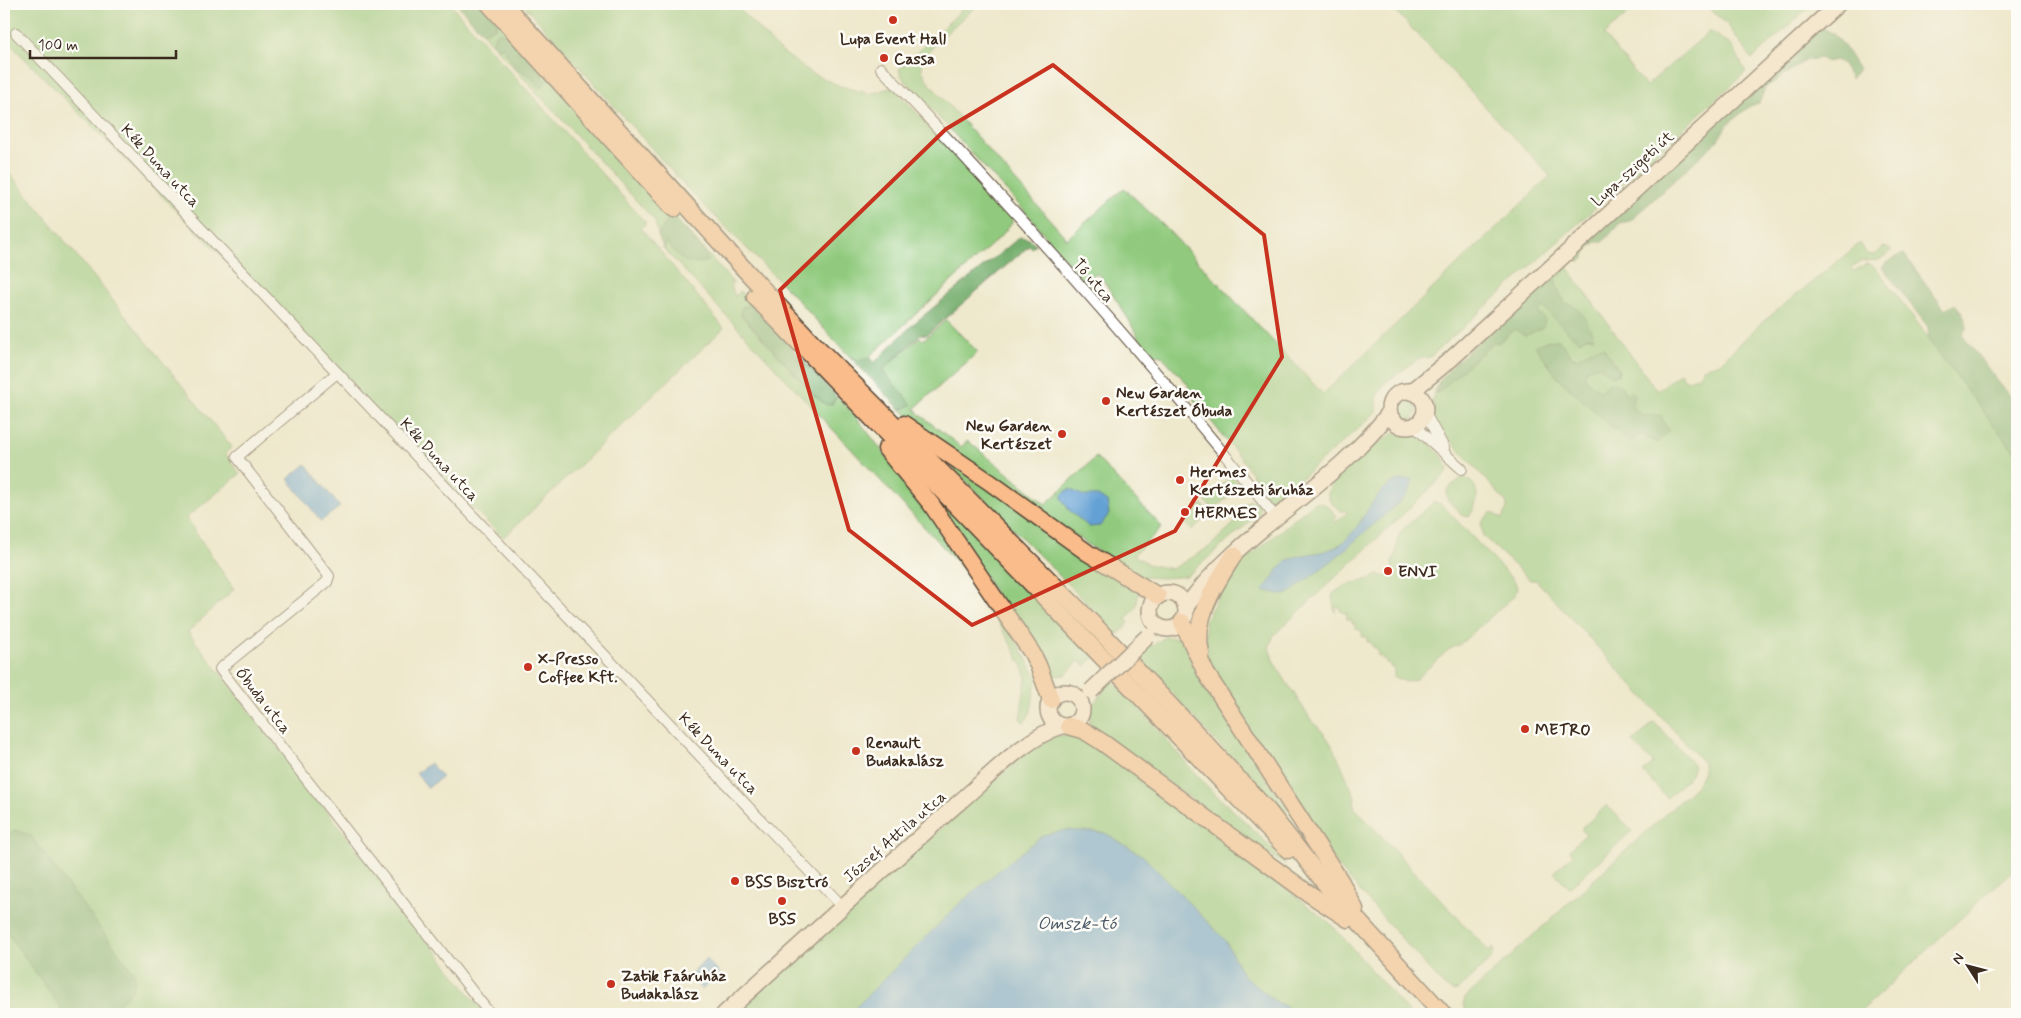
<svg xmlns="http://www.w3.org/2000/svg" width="2021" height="1018" font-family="Mynerve,sans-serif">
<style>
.green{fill:#91ca7e;stroke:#667a4e;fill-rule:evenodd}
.forest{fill:#74ae6d;stroke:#586c46}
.water{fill:#63a0d4;stroke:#4f6579}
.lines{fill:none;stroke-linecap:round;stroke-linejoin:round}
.street-casing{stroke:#564638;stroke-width:12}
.secondary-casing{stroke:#564638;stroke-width:18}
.primary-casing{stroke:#564638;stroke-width:19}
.street{stroke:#fff;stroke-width:10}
.secondary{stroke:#fde4d0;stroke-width:15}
.primary{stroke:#f9bc8a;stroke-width:16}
.secondary-bridge-casing{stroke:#564638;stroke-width:18;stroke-linecap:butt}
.secondary-bridge{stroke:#fde4d0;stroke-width:15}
.marked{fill:none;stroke:#c8321e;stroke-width:4;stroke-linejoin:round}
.poi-dot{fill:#c8321e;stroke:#fdfcf7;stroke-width:2}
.labels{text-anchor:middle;stroke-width:5;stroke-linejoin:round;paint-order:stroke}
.poi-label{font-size:16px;font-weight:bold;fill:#3b2a1e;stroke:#fdfcf7;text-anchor:start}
.street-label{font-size:16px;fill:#3b2a1e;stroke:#fdfcf7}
.water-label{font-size:18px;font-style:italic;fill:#4b5967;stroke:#fdfcf7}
</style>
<rect width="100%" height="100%" fill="#fdfcf7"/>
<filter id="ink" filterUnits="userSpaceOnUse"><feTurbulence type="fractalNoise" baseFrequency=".02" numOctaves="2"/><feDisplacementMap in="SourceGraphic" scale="10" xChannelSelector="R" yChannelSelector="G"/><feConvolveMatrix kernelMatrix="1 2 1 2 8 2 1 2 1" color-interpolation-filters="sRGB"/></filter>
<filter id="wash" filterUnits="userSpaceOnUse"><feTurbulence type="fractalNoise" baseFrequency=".0096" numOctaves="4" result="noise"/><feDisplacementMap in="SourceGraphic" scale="20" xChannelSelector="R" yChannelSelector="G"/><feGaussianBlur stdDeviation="1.12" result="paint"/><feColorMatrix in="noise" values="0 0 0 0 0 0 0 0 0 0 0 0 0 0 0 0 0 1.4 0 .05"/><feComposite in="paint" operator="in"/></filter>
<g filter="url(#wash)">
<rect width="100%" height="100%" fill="#eee8cc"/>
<g class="green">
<polygon points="4,4 450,4 646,223 641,228 724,328 503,538 4,38"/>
<path d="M484 4 715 262 734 284 730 282 735 297 740 291 751 304 740 314 814 395 826 405 832 403 837 397 853 413 953 543 1008 627 1038 679C1030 693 1037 709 1024 722L1020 719 1026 679 1024 669 1009 641 969 575 664 249 666 242 706 254 670 217 658 235 655 221 495 47H503L515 67 529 75 541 88 546 80 496 33 492 44 482 32 490 30Z"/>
<polygon points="523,4 734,4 778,49 811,73 840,86 870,94 893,87 1011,214 1012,223 1001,236 869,357 859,360 850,357 794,296 685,186"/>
<path d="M968 4H979C966 16 922 50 922 67 922 73 927 79 930 84L1067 239 1124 188 1165 227 1323 394 1550 176 1389 4H1639L1604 35 1646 86 1710 31 1732 46 1746 72 1430 357 1419 358 1385 383 1377 396V410L1369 419 1276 500H1269L1244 462 1195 401 1187 383 1162 356 1153 355 1139 339 1129 320 1100 275 1092 274 1105 302 1097 299 1030 217 901 76 899 69Z"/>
<polygon points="1707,4 1813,4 1752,59 1727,24 1715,14"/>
<polygon points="4,166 232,447 225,453 240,474 186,518 234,589 188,632 485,1014 4,1014"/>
<path d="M1860 243 1867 254 1875 255 1884 247 1892 250 1879 260 1861 261 1851 268 1854 271 1868 263 1876 268 2017 455V866L1858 1014H1469L1463 1005 1465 998 1695 787 1703 773V762L1536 580H1530L1483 536 1481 522 1492 512 1502 519 1507 508V503L1437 425C1430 408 1431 394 1441 379L1436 393 1441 391 1449 381 1494 341 1498 343 1544 306 1567 331 1565 303 1557 288 1555 278 1562 274 1567 267 1657 391 1680 373 1686 381 1699 376 1703 368 1720 363 1759 325ZM1559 340 1571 356 1577 359 1592 349 1612 376 1599 366 1586 370 1585 379 1600 391 1626 394 1630 406 1642 415 1558 378 1536 346 1546 341Z"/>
<path d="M946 320 978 352 915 408 918 413 961 447 968 441 1044 503 1046 504 1096 457 1162 527 1134 555 1148 564 1172 569 1209 547 1250 508 1246 503 1250 500 1256 502 1260 507 1259 514 1188 575C1179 579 1143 578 1134 576L968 462 900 409 907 408 882 370 920 337 923 340Z"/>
<circle cx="1407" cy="410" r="10"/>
<path d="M1395 433C1401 433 1410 433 1415 435 1428 440 1448 458 1448 472L1274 635 1269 648 1275 664 1313 723C1335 739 1343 773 1355 796L1354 807 1489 951H1492L1493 946 1494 952 1491 959 1458 990 1452 991 1444 986 1340 869 1208 666 1205 621 1232 571 1314 503C1326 501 1330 508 1337 517L1334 520 1336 522 1347 513 1345 510 1341 512C1337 508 1328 501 1328 494 1328 476 1380 440 1395 433Z"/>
<polygon points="953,465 1140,586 1136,608 1126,619 1129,623 1118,635 954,469"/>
<polygon points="1232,476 1239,486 1214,510 1205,501"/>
<path d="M1463 477C1482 485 1479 502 1469 517L1462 515 1447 499V489Z"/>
<polygon points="941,498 1098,654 1085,666 1079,661 1065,675 1047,676 938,502"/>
<path d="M1434 502 1441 504 1515 582 1517 588 1514 596 1460 644 1448 650 1416 679 1406 682 1394 677V667H1390V663H1386V659H1382V656H1378V650L1372 646 1371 642H1367V637H1362V631L1355 628V624H1352V620H1347V614L1340 611V607H1335V613L1332 595C1347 580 1361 584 1378 575L1385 577 1393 570 1392 562C1398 553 1395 542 1400 532Z"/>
<polygon points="1202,504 1210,513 1192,530 1184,521"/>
<polygon points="1165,637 1175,638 1183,637 1192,666 1287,809 1285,813 1281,812 1251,780 1247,772 1216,742 1136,653 1148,642 1152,646"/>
<path d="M1111 679C1149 715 1179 759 1216 795 1240 817 1266 839 1285 865L1089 726 1092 705 1103 692 1099 689Z"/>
<polygon points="1654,722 1694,765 1691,775 1667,798 1643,772 1653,763 1633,742"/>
<polygon points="1069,735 1087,738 1126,763 1331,924 1410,1014 1300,1014 1275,1001 1243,975 1225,940 881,1014 732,1014 1029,750 1050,736"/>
<polygon points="1607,805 1632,831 1569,888 1554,872 1573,855 1569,850 1586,834 1581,829"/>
</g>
<g class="forest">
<polygon points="457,4 482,4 494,17 497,27 482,32"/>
<path d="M1819 28C1838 29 1849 56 1859 69L1851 79 1843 64 1836 60 1826 62 1821 58 1806 60 1765 88 1759 103 1750 106 1727 125 1718 140 1630 221 1620 223 1603 242H1596L1586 250 1584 258 1580 262 1574 260 1562 274 1555 278 1557 288 1565 303C1582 306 1588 324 1594 338L1586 337 1579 341 1567 331 1543 307 1538 312 1545 320 1543 327 1525 336 1515 329 1498 343 1494 342 1436 394 1441 379 1453 365Z"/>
<polygon points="496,33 507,33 546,80 541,89 529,75 515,67 503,47 495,47 492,44"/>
<path d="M670 217 675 219 706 254 708 261C684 267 681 259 666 242L664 249 658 235Z"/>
<polygon points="1020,237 1029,239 1036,244 1032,248 1029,246 926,335 921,334 882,370 912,405 900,409 850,357 859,360 869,357 874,363 912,325"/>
<polygon points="1904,254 1945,310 1955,304 1963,314 1967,327 1962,335 2017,406 2017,455 1929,341 1928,327 1882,267 1894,258"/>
<polygon points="751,304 837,397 832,404 826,405 814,395 740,313 742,307"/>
<polygon points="1559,340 1571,356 1577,359 1592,349 1603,347 1619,370 1618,375 1612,376 1599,366 1586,370 1585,379 1600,391 1611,382 1621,386 1626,394 1632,392 1636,395 1631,406 1642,415 1660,415 1669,431 1657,443 1641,434 1630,443 1558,378 1535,346 1546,341"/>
<path d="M15 830 30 835 134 973C139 991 119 1002 107 1014H65L4 928V838Z"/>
</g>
<g class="water">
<polygon points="306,464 340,507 321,521 288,479"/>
<path d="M1398 480H1413L1410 489 1404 498 1334 559 1288 594 1282 595 1263 590C1272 581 1276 569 1287 561 1302 551 1323 557 1342 543 1367 523 1368 494 1398 480Z"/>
<polygon points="1069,489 1084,496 1098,496 1107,502 1109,514 1100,526 1089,527 1069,510 1062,499 1062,495"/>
<polygon points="430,763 442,777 428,788 416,773"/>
<polygon points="1067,830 1105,833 1143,856 1225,940 1243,975 1275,1001 1300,1014 849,1014 959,904 991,877 1043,835"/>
<polygon points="706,959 720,973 702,990 689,975"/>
</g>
</g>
<g filter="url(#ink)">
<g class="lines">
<g class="street-casing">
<g id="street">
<polyline points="16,33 842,906"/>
<path d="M881 68C1019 213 1152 363 1277 519"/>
<polyline points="337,373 237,457 329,576 327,582 220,669 490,1014"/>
<polyline points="1425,413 1444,448"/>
<polyline points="1414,426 1462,469"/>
</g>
</g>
<g class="secondary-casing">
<g id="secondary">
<circle cx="1407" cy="409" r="18"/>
<polyline points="1411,392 1451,359 1838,4"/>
<circle cx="1168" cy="611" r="18"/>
<path d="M1186 607C1237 533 1334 486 1389 413"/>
<circle cx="1065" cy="709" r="17"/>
<path d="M724 1014C801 944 878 874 956 805 987 779 1024 738 1062 726"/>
</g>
</g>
<g class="primary-casing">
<g id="primary">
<polyline points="489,4 674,209"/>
<polyline points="504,4 735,259 813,343 1099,630 1199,736 1268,811 1331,891 1443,1014"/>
<polyline points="755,297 1288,850"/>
<polyline points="904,424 991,483 1088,553 1158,596"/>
<polyline points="886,449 931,504 1032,653 1038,665 1051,700"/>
<polyline points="1182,622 1206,673 1341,882 1355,909"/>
<path d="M1201 654C1192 617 1216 584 1234 555"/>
<polyline points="1069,726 1083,730 1102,742 1305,891 1348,919"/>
</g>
</g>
<use href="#street" class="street"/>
<use href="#secondary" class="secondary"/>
<use href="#primary" class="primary"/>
<g class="secondary-bridge-casing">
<polyline id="secondary-bridge" points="1091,691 1148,636"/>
</g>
<use href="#secondary-bridge" class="secondary-bridge"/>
</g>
</g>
<path d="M0 0H2021V1018H0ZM1053 65 1264 235 1282 357 1175 531 972 625 849 530 780 290 946 129Z" fill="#eee8cc" fill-opacity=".55" fill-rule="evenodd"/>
<path class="marked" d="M1053 65 1264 235 1282 357 1175 531 972 625 849 530 780 290 946 129Z"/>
<g class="poi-dot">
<circle cx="893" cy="20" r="5"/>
<circle cx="884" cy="58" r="5"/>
<circle cx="1106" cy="401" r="5"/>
<circle cx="1062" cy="434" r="5"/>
<circle cx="1180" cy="480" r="5"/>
<circle cx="1185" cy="512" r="5"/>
<circle cx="1388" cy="571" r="5"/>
<circle cx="528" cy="667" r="5"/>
<circle cx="1525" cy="729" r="5"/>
<circle cx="856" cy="751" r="5"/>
<circle cx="735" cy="881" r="5"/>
<circle cx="782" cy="901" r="5"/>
<circle cx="611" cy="984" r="5"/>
</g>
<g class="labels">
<g class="poi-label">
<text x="893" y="44" text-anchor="middle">Lupa Event Hall</text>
<text x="894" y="64">Cassa</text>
<text x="1116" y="398">New Garden<tspan x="1116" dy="18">Kertészet Óbuda</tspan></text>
<text x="1052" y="431" text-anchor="end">New Garden<tspan x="1052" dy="18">Kertészet</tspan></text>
<text x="1190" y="477">Hermes<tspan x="1190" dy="18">Kertészeti áruház</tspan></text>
<text x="1195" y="518">HERMES</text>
<text x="1398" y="577">ENVI</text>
<text x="538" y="664">X-Presso<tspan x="538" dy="18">Coffee Kft.</tspan></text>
<text x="1535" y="735">METRO</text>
<text x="866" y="748">Renault<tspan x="866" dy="18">Budakalász</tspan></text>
<text x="745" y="887">BSS Bisztró</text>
<text x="782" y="924" text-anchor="middle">BSS</text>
<text x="621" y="981">Zatik Faáruház<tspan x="621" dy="18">Budakalász</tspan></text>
</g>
<g class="street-label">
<text transform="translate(161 165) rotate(47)" y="6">Kék Duna utca</text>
<text transform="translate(1632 168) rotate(-42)" y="6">Lupa-szigeti út</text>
<text transform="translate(1094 280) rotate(49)" y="6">Tó utca</text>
<text transform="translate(440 459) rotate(47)" y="6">Kék Duna utca</text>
<text transform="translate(264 700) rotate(52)" y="6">Óbuda utca</text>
<text transform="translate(719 753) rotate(46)" y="6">Kék Duna utca</text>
<text transform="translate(894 836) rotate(-41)" y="6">József Attila utca</text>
</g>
<g class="water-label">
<text x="1077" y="929">Omszk-tó</text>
</g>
</g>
<rect width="2021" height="1018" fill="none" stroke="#fdfcf7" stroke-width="20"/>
<g transform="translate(1968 966) rotate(306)" stroke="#fdfcf7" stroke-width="4" paint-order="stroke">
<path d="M0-4L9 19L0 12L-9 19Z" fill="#3b2a1e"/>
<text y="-8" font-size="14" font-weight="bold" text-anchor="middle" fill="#3b2a1e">N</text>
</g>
<path d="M30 50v8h146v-8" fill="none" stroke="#3b2a1e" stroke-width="2.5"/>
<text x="38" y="50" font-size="15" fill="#3b2a1e" stroke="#fdfcf7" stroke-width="4" paint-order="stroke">100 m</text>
</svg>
